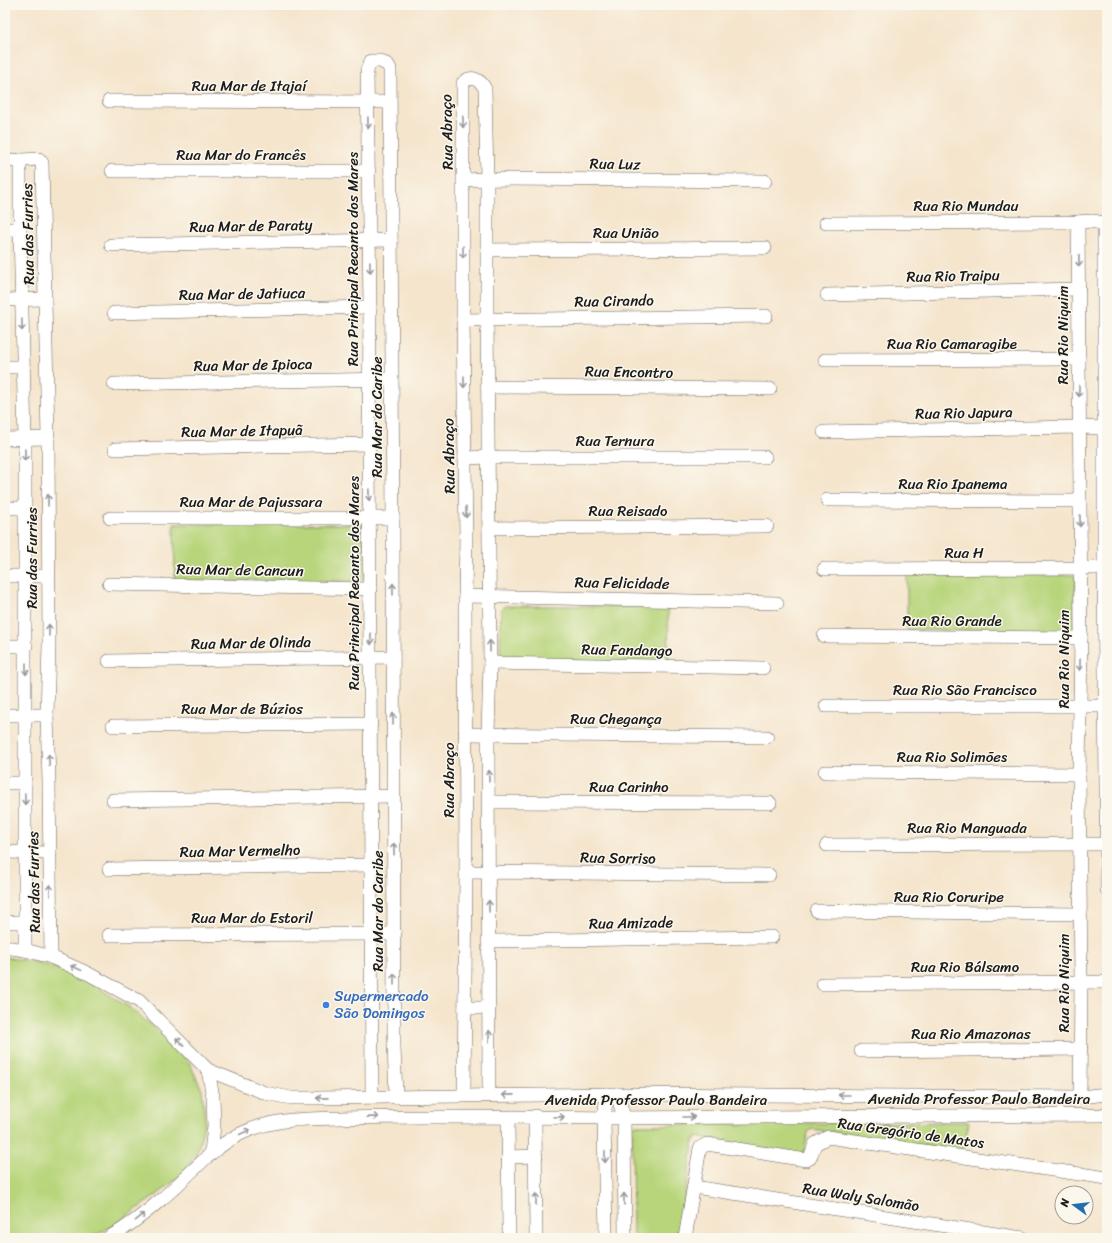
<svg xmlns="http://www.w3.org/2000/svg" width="1112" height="1243" font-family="Sriracha,sans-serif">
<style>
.green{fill:#b8d57b;stroke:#6a784c}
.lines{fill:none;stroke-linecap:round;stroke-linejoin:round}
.street-casing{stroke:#68625a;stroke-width:14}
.street{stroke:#fff;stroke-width:13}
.oneway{stroke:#999}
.shop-dot{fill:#3f7fe0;stroke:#fbf7ec;stroke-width:1.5}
.labels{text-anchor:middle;stroke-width:3;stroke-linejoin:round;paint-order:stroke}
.street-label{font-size:15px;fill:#1c1c1c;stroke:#fbf7ec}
.shop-label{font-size:15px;fill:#366cbe;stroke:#fbf7ec;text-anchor:start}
</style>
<rect width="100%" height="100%" fill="#fbf7ec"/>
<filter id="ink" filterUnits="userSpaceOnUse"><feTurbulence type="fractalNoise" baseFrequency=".025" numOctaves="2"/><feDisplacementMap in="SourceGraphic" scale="8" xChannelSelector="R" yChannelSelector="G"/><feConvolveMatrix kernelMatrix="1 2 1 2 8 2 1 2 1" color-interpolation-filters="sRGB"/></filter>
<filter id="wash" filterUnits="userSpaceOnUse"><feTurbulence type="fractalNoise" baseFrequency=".012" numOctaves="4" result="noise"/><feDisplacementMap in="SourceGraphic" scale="16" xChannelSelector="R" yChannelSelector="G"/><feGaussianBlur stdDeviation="0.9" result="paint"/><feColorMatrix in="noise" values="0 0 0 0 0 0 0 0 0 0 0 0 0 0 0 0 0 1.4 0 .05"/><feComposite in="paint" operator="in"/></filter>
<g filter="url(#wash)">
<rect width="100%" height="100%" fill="#f5e5cd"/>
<g class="green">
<polygon points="174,524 363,524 365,577 361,581 175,581"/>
<polygon points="907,573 1073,575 1076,578 1074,628 1070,632 907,630"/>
<polygon points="505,606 668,606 669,663 500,660 501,610"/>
<polygon points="5,957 40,963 81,977 129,1007 169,1040 189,1062 202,1090 205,1120 198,1150 182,1175 158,1194 117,1223 91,1238 5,1238"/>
<polygon points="969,1122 963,1152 812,1129 808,1132 804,1151 799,1155 697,1136 694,1140 678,1238 633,1238 632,1128 636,1125"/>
</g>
</g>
<g filter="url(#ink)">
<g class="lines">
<g class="street-casing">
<g id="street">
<polyline points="109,101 389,102"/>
<polyline points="20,160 20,229 25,439 25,950"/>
<polyline points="5,161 39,159 42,163 48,438 49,645 47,715 49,782 51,957"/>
<polyline points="112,171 369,171"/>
<polyline points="464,180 487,179 765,181"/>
<polyline points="1078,222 1081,638 1079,774 1081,982 1080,1097"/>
<path d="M826 223 1078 222C1087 221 1098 219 1104 226V568L1107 890"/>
<polyline points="5,229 20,229"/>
<polyline points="111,245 391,240"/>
<polyline points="487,250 765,248"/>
<polyline points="827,295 1079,289"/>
<polyline points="5,300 45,299"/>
<polyline points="114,313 370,307"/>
<polyline points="463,320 766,316"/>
<polyline points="825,360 1079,359"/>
<polyline points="5,367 23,367"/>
<polyline points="114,384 392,379"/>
<polyline points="488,387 770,389"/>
<polyline points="824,432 1080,427 1105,428"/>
<polyline points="5,439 48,438"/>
<polyline points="115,449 369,444"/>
<polyline points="465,458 488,457 765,457"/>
<polyline points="827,500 1080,501"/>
<polyline points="5,508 25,508"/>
<polyline points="110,518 393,518"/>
<polyline points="489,528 767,526"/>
<polyline points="824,569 1104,568"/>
<polyline points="5,576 48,576"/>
<polyline points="109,584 370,589"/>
<polyline points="465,596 777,603"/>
<polyline points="824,636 1081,638"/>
<polyline points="5,646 26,646"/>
<polyline points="109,661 393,657"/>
<polyline points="490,663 763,668"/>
<polyline points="826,706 1105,706"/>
<polyline points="5,715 47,715"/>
<polyline points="113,726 371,724"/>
<polyline points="465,734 767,737"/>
<polyline points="825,772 1079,774"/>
<polyline points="5,783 25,783"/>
<polyline points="113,800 393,796"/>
<polyline points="489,802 770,803"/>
<polyline points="827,845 1106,844"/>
<polyline points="5,852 50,853"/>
<polyline points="109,869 371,865"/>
<polyline points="466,872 769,875"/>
<polyline points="817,911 1080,914"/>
<polyline points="5,922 26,922"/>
<polyline points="109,935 395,934"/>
<polyline points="489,941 772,937"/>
<polyline points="5,947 25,950 51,957 87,973 139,1001 208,1070 265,1093 291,1098 317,1098 617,1094 1080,1097 1107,1094"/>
<polyline points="823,984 1107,982"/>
<polyline points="465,1008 489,1008"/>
<polyline points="861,1051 1081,1049"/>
<polyline points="208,1070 213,1097 214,1126 211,1152"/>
<polyline points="617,1094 624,1117 625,1238"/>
<path d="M464 1095 466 872 465 596 466 536 463 320V83C471 74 481 80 485 89L487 179V319L490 663 488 734 489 1095"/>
<polyline points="372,1097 369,444 370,307 367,70 371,61 380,61 388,65 390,69 393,518 394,1047 396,1097"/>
<polyline points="535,1116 536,1238"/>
<polyline points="508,1118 509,1238"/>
<polyline points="508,1157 536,1156"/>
<polyline points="694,1187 1023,1238"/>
<path d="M108 1238C128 1227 146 1213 164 1197 190 1175 209 1150 240 1134 273 1118 306 1119 341 1118 371 1117 401 1117 432 1117 489 1117 547 1117 604 1118L1102 1115 1107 1113"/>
<polyline points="606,1238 604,1118 607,1094"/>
<polyline points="685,1238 700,1148 707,1144 806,1160 810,1158 815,1144 828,1137 1107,1178"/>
</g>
</g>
<use href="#street" class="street"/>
</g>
<defs><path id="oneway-shaft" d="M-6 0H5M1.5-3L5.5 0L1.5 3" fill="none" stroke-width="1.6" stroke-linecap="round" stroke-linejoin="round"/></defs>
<g class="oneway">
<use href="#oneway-shaft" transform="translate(463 122) rotate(89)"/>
<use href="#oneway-shaft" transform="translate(368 123) rotate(89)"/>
<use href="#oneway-shaft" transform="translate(463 252) rotate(90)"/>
<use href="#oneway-shaft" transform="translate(1079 261) rotate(89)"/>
<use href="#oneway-shaft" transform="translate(370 267) rotate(89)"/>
<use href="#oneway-shaft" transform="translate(22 325) rotate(89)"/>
<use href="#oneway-shaft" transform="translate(464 382) rotate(90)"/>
<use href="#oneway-shaft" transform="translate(1079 391) rotate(90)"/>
<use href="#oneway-shaft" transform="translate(25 455) rotate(90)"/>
<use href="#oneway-shaft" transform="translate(369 495) rotate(89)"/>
<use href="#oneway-shaft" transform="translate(48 500) rotate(-90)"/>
<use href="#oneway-shaft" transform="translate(466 512) rotate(89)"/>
<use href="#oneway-shaft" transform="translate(1080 521) rotate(90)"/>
<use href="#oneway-shaft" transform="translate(393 589) rotate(-90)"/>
<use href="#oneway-shaft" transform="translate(49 630) rotate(-90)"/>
<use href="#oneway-shaft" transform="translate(371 639) rotate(89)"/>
<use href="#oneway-shaft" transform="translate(490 646) rotate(-91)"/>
<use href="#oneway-shaft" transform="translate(1080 665) rotate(91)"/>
<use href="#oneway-shaft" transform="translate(26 669) rotate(90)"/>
<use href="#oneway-shaft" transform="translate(393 719) rotate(-90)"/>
<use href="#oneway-shaft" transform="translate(49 760) rotate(-92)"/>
<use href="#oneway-shaft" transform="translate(489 776) rotate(-90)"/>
<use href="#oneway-shaft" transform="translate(25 799) rotate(89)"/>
<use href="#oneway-shaft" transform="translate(394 849) rotate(-91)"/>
<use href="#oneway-shaft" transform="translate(50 890) rotate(-91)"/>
<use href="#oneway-shaft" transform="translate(489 906) rotate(-91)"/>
<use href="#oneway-shaft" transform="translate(76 968) rotate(-157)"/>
<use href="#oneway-shaft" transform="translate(394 979) rotate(-90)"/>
<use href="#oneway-shaft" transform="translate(489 1036) rotate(-89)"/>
<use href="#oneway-shaft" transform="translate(180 1042) rotate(-135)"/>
<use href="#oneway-shaft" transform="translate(508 1095) rotate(179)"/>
<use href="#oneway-shaft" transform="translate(844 1095) rotate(-180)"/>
<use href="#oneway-shaft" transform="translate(322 1098) rotate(179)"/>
<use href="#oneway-shaft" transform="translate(373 1117) rotate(-2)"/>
<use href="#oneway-shaft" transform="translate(559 1117) rotate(2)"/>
<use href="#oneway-shaft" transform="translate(689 1117)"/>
<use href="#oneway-shaft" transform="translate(245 1132) rotate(-24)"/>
<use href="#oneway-shaft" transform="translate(605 1157) rotate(89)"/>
<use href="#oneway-shaft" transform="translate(536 1199) rotate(-90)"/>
<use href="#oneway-shaft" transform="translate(624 1199) rotate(-90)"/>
<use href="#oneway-shaft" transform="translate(140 1217) rotate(-39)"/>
</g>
</g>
<circle class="shop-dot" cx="326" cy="1005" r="4"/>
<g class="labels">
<g class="street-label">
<text x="249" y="91">Rua Mar de Itajaí</text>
<text transform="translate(447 132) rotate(-91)" y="5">Rua Abraço</text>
<text x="241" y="160">Rua Mar do Francês</text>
<text transform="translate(615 164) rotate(1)" y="5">Rua Luz</text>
<text x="966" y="211">Rua Rio Mundau</text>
<text transform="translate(251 226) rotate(-1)" y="5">Rua Mar de Paraty</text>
<text x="626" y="238">Rua União</text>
<text transform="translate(28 234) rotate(-91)" y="5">Rua das Furries</text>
<text transform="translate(353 259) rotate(-90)" y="5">Rua Principal Recanto dos Mares</text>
<text transform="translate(953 276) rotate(-1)" y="5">Rua Rio Traipu</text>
<text transform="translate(242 294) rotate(-1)" y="5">Rua Mar de Jatiuca</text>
<text transform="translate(614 301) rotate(-1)" y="5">Rua Cirando</text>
<text transform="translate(1063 335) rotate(-90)" y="5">Rua Rio Niquim</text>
<text x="952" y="349">Rua Rio Camaragibe</text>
<text transform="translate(253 365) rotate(-1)" y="5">Rua Mar de Ipioca</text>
<text transform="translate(629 372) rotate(1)" y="5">Rua Encontro</text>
<text transform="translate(964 413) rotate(-1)" y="5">Rua Rio Japura</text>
<text transform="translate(377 417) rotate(-90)" y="5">Rua Mar do Caribe</text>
<text transform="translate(242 431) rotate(-1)" y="5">Rua Mar de Itapuã</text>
<text x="615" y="446">Rua Ternura</text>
<text transform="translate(449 456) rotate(-91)" y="5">Rua Abraço</text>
<text x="953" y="489">Rua Rio Ipanema</text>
<text x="251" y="507">Rua Mar de Pajussara</text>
<text x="628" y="516">Rua Reisado</text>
<text x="964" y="558">Rua H</text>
<text transform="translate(32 558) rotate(-90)" y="5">Rua das Furries</text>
<text transform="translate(240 570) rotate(1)" y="5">Rua Mar de Cancun</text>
<text transform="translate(354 583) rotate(-90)" y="5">Rua Principal Recanto dos Mares</text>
<text transform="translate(622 583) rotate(1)" y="5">Rua Felicidade</text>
<text x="952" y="626">Rua Rio Grande</text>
<text transform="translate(251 643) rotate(-1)" y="5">Rua Mar de Olinda</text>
<text transform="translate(627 650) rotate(1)" y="5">Rua Fandango</text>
<text transform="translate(1064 659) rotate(-90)" y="5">Rua Rio Niquim</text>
<text x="965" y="695">Rua Rio São Francisco</text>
<text x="242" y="714">Rua Mar de Búzios</text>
<text x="616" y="724">Rua Chegança</text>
<text x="952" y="762">Rua Rio Solimões</text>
<text transform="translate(449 780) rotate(-90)" y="5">Rua Abraço</text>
<text x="629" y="792">Rua Carinho</text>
<text x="967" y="833">Rua Rio Manguada</text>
<text transform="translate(240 851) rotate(-1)" y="5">Rua Mar Vermelho</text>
<text transform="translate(618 858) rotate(1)" y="5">Rua Sorriso</text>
<text transform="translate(34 882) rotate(-91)" y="5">Rua das Furries</text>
<text x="949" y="902">Rua Rio Coruripe</text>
<text transform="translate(378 911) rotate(-90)" y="5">Rua Mar do Caribe</text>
<text x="252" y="923">Rua Mar do Estoril</text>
<text transform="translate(631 923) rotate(-1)" y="5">Rua Amizade</text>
<text x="965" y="972">Rua Rio Bálsamo</text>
<text transform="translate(1064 983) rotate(-90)" y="5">Rua Rio Niquim</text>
<text x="971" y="1039">Rua Rio Amazonas</text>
<text x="979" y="1104">Avenida Professor Paulo Bandeira</text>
<text x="656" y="1105">Avenida Professor Paulo Bandeira</text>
<text transform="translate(911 1133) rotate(8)" y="5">Rua Gregório de Matos</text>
<text transform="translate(861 1197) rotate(9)" y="5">Rua Waly Salomão</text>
</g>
<g class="shop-label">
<text x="334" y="1001">Supermercado<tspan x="334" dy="17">São Domingos</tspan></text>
</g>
</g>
<rect width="1112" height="1243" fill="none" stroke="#fbf7ec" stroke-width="20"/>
<g transform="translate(1074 1205) rotate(285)"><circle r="19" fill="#fbf7ec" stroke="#a29f99"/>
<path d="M0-3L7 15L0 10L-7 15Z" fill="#1f6fb2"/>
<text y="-6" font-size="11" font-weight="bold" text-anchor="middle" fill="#1c1c1c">N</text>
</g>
</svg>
